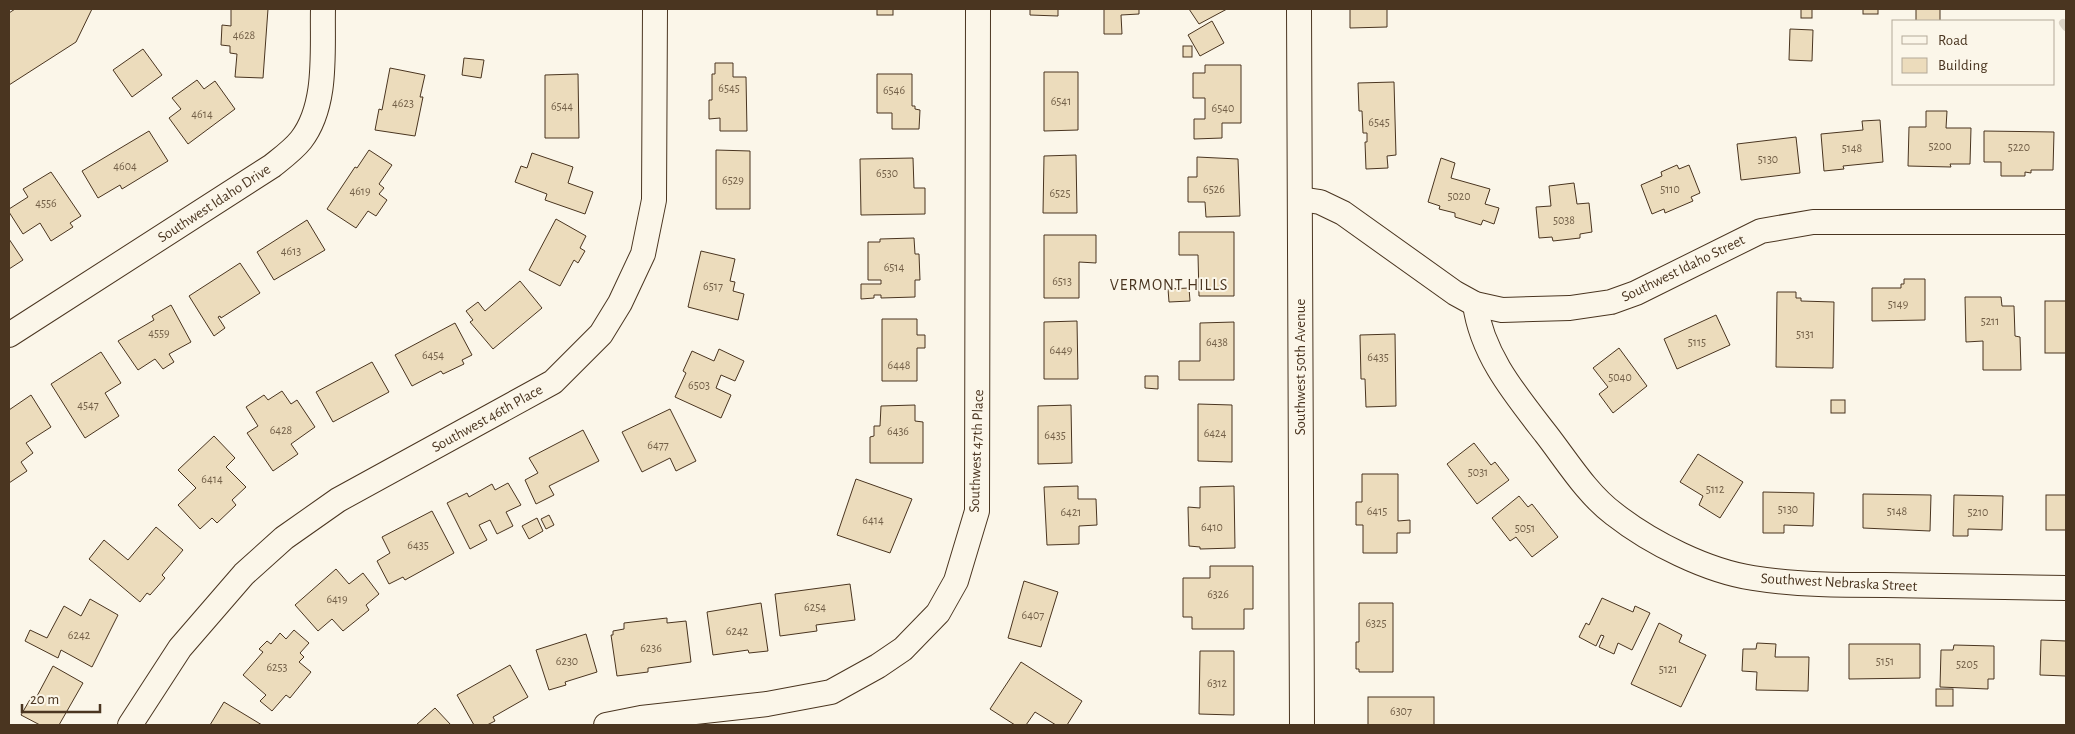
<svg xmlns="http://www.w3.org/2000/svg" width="2075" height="734" font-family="'Alegreya Sans',sans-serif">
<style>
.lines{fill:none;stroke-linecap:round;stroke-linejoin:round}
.stream{stroke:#dcd4c6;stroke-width:8}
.building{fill:#ecdcbc;stroke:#4a3520}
.street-casing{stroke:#4a3520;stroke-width:26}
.street{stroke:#fbf6e9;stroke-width:24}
.labels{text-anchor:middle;stroke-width:4;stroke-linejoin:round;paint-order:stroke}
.number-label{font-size:12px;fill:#725f47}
.street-label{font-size:15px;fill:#4a3520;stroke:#fbf6e9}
.neighbourhood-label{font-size:16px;letter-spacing:1px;fill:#4a3520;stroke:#fbf6e9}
</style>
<rect width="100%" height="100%" fill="#fbf6e9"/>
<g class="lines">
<polyline class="stream" points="2063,23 2066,27"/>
</g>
<g class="building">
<polygon points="15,9 92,9 76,42 9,85 9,13"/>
<polygon points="231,9 268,9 263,78 235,77 237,54 230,53 230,46 221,45 222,25 231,26"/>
<rect x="877" y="9" width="16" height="6"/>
<polygon points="1030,9 1058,9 1058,16 1030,15"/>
<polygon points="1104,9 1139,9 1139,14 1121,15 1122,34 1104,34"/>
<polygon points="1189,9 1227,9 1199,24"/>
<polygon points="1350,9 1387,9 1387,27 1350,28"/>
<rect x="1801" y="9" width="11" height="9"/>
<rect x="1863" y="9" width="15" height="5"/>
<rect x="1916" y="9" width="24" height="12"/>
<polygon points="1212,21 1224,43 1200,56 1188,35"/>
<polygon points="1790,29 1813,30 1812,61 1789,60"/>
<rect x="1183" y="46" width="9" height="11"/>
<polygon points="143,49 162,75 132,97 113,70"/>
<polygon points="464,58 484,60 481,78 462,75"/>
<polygon points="715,63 733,63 733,77 746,77 747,131 720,131 720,118 709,119 709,100 712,100 712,74 715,74"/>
<polygon points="1205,65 1241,65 1241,123 1222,123 1222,138 1194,139 1194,119 1205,119 1205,98 1193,98 1193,73 1205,73"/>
<polygon points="390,68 425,75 420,97 423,97 415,136 375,130 379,109 382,110"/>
<polygon points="1044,72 1078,72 1078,130 1044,131"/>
<polygon points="578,74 579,138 545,138 545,75"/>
<polygon points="877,74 912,74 912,106 915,106 915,109 920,110 919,129 892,129 892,113 877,113"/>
<polygon points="197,80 204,89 215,81 235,109 188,144 169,118 181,109 172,98"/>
<polygon points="1394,82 1396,155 1387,156 1388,168 1366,169 1365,142 1367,142 1367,133 1363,133 1362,111 1359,111 1358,83"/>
<polygon points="1926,111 1947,111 1946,128 1971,128 1970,164 1950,164 1951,167 1908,166 1909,127 1926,127"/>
<polygon points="1880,120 1883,162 1843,166 1844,169 1824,171 1821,134 1863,130 1862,121"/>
<polygon points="149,131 168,161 122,189 120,185 98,198 82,171"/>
<polygon points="1984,131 2054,132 2053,170 2031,170 2031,173 2025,172 2025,176 2001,176 2001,162 1984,162"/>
<polygon points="1796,137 1800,173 1741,180 1737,144"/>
<polygon points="369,150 392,165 379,184 384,188 379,194 387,200 376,216 368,211 356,228 327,209 355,167 357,168"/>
<polygon points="716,150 750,151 750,209 716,209"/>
<polygon points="532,153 573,167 568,183 593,192 585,214 545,200 547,194 515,182 521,166 527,168"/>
<polygon points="1076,155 1077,213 1043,213 1044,156"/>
<polygon points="1197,157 1238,159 1240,216 1206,217 1205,202 1188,202 1188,177 1197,177"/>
<polygon points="913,158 914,188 925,188 925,214 861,215 860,159"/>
<polygon points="1441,158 1455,163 1451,178 1490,189 1485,204 1499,208 1494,224 1483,220 1481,225 1455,217 1455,213 1439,209 1440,206 1428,202"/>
<polygon points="1677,165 1679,169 1689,165 1700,193 1691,197 1693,201 1665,213 1664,209 1652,214 1641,185 1662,176 1661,172"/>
<polygon points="51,172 81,216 70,223 73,227 51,241 40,223 23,234 9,212 9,209 28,197 23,189"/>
<polygon points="1574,183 1577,204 1589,203 1592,232 1580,234 1580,238 1553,241 1552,237 1539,238 1536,207 1551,206 1549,186"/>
<polygon points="556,219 586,236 580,248 585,251 578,263 574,260 560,286 529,270"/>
<polygon points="307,220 325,250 274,280 257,252"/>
<polygon points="1179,232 1234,232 1234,296 1199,296 1198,255 1179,255"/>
<polygon points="1044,235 1096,235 1096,263 1079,262 1079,298 1044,298"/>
<polygon points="914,238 915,254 919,254 920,280 915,280 915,297 881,298 881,295 874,295 874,298 861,299 861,284 881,284 881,280 868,280 868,242 880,242 880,239"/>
<polygon points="9,239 23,260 9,269"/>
<polygon points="701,251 735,259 730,281 735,282 733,291 744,294 738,320 688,307"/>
<polygon points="240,263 260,293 221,318 220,316 218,317 225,328 214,336 189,296"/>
<polygon points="1904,279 1925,279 1925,320 1872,321 1872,288 1901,288 1901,284 1904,284"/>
<polygon points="520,281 542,308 493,349 470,322 473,320 466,311 478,302 485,311"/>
<polygon points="1189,288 1190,301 1169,302 1168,289"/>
<polygon points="1777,292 1796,292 1796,298 1801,298 1801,301 1834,302 1833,368 1776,367"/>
<polygon points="1965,297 2001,297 2002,306 2014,306 2015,336 2020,337 2021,370 1983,370 1983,341 1966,342"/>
<rect x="2045" y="301" width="21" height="52"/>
<polygon points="171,305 191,342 169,354 174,362 163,369 155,359 138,370 118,341 154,320 152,316"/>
<polygon points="1716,315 1730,345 1677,369 1664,339"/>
<polygon points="882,319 917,319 917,335 925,335 925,348 917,348 917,381 882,381"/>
<polygon points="1077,321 1078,379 1044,379 1044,322"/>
<polygon points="1234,322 1234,380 1179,380 1179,361 1200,361 1200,323"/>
<polygon points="455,323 472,355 462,360 464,364 443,374 441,371 412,386 395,355"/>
<polygon points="1395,334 1396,406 1366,407 1365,379 1361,379 1360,335"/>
<polygon points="1619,348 1647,386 1613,413 1599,394 1608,387 1593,368"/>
<polygon points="719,349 744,361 735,381 721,375 716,388 731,395 721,418 675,397 686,373 683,371 692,351 714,361"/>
<polygon points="101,352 121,383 105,393 119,416 85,438 51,384"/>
<polygon points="372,362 389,392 333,422 316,392"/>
<polygon points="1145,376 1158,376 1158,389 1145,388"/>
<polygon points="282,391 291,404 297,400 315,427 291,444 298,454 273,471 247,433 258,426 246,407 264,395 268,400"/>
<polygon points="31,395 51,427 26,443 33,453 21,462 27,471 9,483 9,410"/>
<rect x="1831" y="400" width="14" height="13"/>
<polygon points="1198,404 1232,405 1232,462 1198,461"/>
<polygon points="915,405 915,421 923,422 923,463 870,463 870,437 874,436 874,426 880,426 881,406"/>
<polygon points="1071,405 1072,463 1038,464 1038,406"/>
<polygon points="670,409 696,461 676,471 670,458 642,472 622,432"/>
<polygon points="583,430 599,461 549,486 554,495 536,504 525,480 538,473 529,458"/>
<polygon points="214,436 235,458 226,467 246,487 232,500 236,505 217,523 212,518 200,529 178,505 196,488 178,470"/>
<polygon points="1474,443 1491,465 1495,462 1509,480 1477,504 1447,464"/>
<polygon points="1698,454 1743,482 1720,518 1699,505 1703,496 1680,482"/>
<polygon points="1362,474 1398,474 1398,521 1410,520 1410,533 1397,533 1397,553 1363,553 1363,525 1356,525 1356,502 1362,502"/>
<polygon points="856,479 912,499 890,553 837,535"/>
<polygon points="508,483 521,505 506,512 513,526 497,534 490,520 479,525 487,540 470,549 447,503 467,493 469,497 492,484 495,490"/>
<polygon points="1078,486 1078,499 1096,499 1097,525 1079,526 1079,544 1047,545 1044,487"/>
<polygon points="1234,486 1235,548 1200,549 1200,547 1189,546 1188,507 1200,508 1200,487"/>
<polygon points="1763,492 1814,493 1813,526 1784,525 1784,533 1763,533"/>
<polygon points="1863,494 1931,495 1930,531 1863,528"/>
<polygon points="1954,495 2003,496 2002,530 1968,529 1968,536 1953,536"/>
<rect x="2046" y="495" width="20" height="35"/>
<polygon points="1519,496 1528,507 1532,504 1558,537 1532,557 1516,537 1510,541 1492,518"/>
<polygon points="432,511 454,553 405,580 403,577 389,584 377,561 390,553 382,537"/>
<polygon points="549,515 554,525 546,529 541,519"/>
<polygon points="537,518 543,531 529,539 522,526"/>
<polygon points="156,527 183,550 162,575 165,578 150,595 147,593 140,602 89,559 104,540 128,560"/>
<polygon points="1210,566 1253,566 1253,609 1244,609 1244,629 1192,629 1192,617 1183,617 1183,578 1210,578"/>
<polygon points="336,569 349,584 363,573 379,594 366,605 369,610 343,631 332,619 318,631 295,605"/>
<polygon points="1024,581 1058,592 1041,647 1008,638"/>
<polygon points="850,584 855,620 816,625 817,631 780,636 775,594"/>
<polygon points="1602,598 1633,612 1635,606 1650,613 1632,650 1618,643 1614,654 1599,647 1604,636 1601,635 1596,646 1579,637 1586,623 1589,625"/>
<polygon points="90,599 118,615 92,667 61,650 58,658 25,641 30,630 47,638 64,606 81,616"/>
<polygon points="761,603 768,651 749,653 748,650 713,655 707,612"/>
<polygon points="1359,603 1393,603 1393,672 1359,672 1359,669 1356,669 1356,642 1359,642"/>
<polygon points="667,618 667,623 686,621 691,662 648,668 648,672 617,676 611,635 613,635 613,631 624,629 624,623"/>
<polygon points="1659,623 1682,635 1679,642 1706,655 1681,707 1631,684"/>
<polygon points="294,630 309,643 300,653 304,657 299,662 311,672 290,698 286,695 272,711 260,701 266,695 243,675 263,652 259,649 267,641 271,644 280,633 286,639"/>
<polygon points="586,634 597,672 565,682 566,685 549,690 536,650"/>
<polygon points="2041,640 2066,641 2066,676 2040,675"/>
<polygon points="1757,643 1776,644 1775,657 1809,657 1808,691 1756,690 1757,672 1742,671 1743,649 1756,649"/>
<polygon points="1849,644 1920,644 1920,678 1849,679"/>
<polygon points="1954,645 1994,646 1994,679 1988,679 1988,689 1940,687 1941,650 1953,650"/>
<polygon points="1200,651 1234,651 1234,715 1199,714"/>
<polygon points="1021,662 1082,701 1067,725 1056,725 1035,712 1026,725 1015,725 990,709"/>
<polygon points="510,665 528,697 493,717 495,721 487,725 474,725 457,695"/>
<polygon points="53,666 83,683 59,725 40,725 21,715 32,696 36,698"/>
<rect x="1936" y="689" width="17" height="17"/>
<rect x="1368" y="697" width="66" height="28"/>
<polygon points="224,702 262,725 210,725"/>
<polygon points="435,708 451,725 416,725"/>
</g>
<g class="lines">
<g class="street-casing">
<g id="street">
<polyline points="1299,9 1302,725"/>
<polyline points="1300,199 1320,202 1343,213 1455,293 1475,304 1502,310 1570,308 1611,302 1636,293 1761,231 1813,222 2066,222"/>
<path d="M1475 304C1482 355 1515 394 1546 434 1567 461 1587 494 1614 514 1651 543 1707 571 1753 578 1796 585 1842 585 1885 585 1946 586 2006 587 2066 588"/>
<path d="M9 335 272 166C282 158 293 150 301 140 328 105 322 51 323 9"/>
<polyline points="130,725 180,648 244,574 284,538 338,500 553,382 601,334 620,303 643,254 654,200 655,9"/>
<polyline points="606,725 641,718 767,704 831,692 878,666 903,649 938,613 956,581 977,511 978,9"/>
</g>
</g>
<use href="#street" class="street"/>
</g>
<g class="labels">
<g class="number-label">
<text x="244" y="39">4628</text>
<text x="729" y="92">6545</text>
<text x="894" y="94">6546</text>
<text x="1061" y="105">6541</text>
<text x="403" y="107">4623</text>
<text x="562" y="110">6544</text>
<text x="1223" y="112">6540</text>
<text x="202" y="118">4614</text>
<text x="1379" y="126">6545</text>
<text x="1940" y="150">5200</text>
<text x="2019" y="151">5220</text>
<text x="1852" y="152">5148</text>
<text x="1768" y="163">5130</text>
<text x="125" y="170">4604</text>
<text x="887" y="177">6530</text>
<text x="733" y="184">6529</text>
<text x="1214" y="193">6526</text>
<text x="1670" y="193">5110</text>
<text x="360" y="195">4619</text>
<text x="1060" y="197">6525</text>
<text x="1459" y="200">5020</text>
<text x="46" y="207">4556</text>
<text x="1564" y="224">5038</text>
<text x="291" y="255">4613</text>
<text x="894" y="271">6514</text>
<text x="1062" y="285">6513</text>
<text x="713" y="290">6517</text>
<text x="1898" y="308">5149</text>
<text x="1990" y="325">5211</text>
<text x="159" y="337">4559</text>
<text x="1805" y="338">5131</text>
<text x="1217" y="346">6438</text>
<text x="1697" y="346">5115</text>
<text x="1061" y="354">6449</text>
<text x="433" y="359">6454</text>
<text x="1378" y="361">6435</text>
<text x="899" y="369">6448</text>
<text x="1620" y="381">5040</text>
<text x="699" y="389">6503</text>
<text x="88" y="409">4547</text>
<text x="281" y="434">6428</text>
<text x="898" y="435">6436</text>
<text x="1215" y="437">6424</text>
<text x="1055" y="439">6435</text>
<text x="658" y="449">6477</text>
<text x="1478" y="476">5031</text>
<text x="212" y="483">6414</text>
<text x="1715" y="493">5112</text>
<text x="1788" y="513">5130</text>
<text x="1377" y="515">6415</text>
<text x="1897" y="515">5148</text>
<text x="1071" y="516">6421</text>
<text x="1978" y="516">5210</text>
<text x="873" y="524">6414</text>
<text x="1212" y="531">6410</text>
<text x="1525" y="532">5051</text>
<text x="418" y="549">6435</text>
<text x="1218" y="598">6326</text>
<text x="337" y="603">6419</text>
<text x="815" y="611">6254</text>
<text x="1033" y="619">6407</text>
<text x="1376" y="627">6325</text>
<text x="737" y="635">6242</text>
<text x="79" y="639">6242</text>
<text x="651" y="652">6236</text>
<text x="567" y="665">6230</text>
<text x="1885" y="665">5151</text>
<text x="1967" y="668">5205</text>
<text x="277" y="671">6253</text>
<text x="1668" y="673">5121</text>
<text x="1217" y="687">6312</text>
<text x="1401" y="715">6307</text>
</g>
<g class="street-label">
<text transform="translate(214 203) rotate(-33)" y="5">Southwest Idaho Drive</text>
<text transform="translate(1683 268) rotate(-26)" y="5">Southwest Idaho Street</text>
<text transform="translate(1300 367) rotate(-90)" y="5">Southwest 50th Avenue</text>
<text transform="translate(487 418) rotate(-29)" y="5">Southwest 46th Place</text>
<text transform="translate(976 451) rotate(-88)" y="5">Southwest 47th Place</text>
<text transform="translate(1839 582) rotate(3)" y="5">Southwest Nebraska Street</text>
</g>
<g class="neighbourhood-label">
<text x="1169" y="290">VERMONT HILLS</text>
</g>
</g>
<rect width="2075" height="734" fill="none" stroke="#4a3520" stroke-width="20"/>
<rect x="1892" y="20" width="162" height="65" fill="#fbf6e9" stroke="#b4a999"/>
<rect x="1902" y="36" width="25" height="8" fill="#fbf6e9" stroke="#b4a999"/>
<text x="1938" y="45" font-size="15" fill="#4a3520">Road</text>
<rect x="1902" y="58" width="25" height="15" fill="#ecdcbc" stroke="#b4a999"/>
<text x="1938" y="70" font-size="15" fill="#4a3520">Building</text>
<path d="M22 704v8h78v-8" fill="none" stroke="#4a3520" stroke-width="2.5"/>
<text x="30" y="704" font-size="15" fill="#4a3520" stroke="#fbf6e9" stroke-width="4" paint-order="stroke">20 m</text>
</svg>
